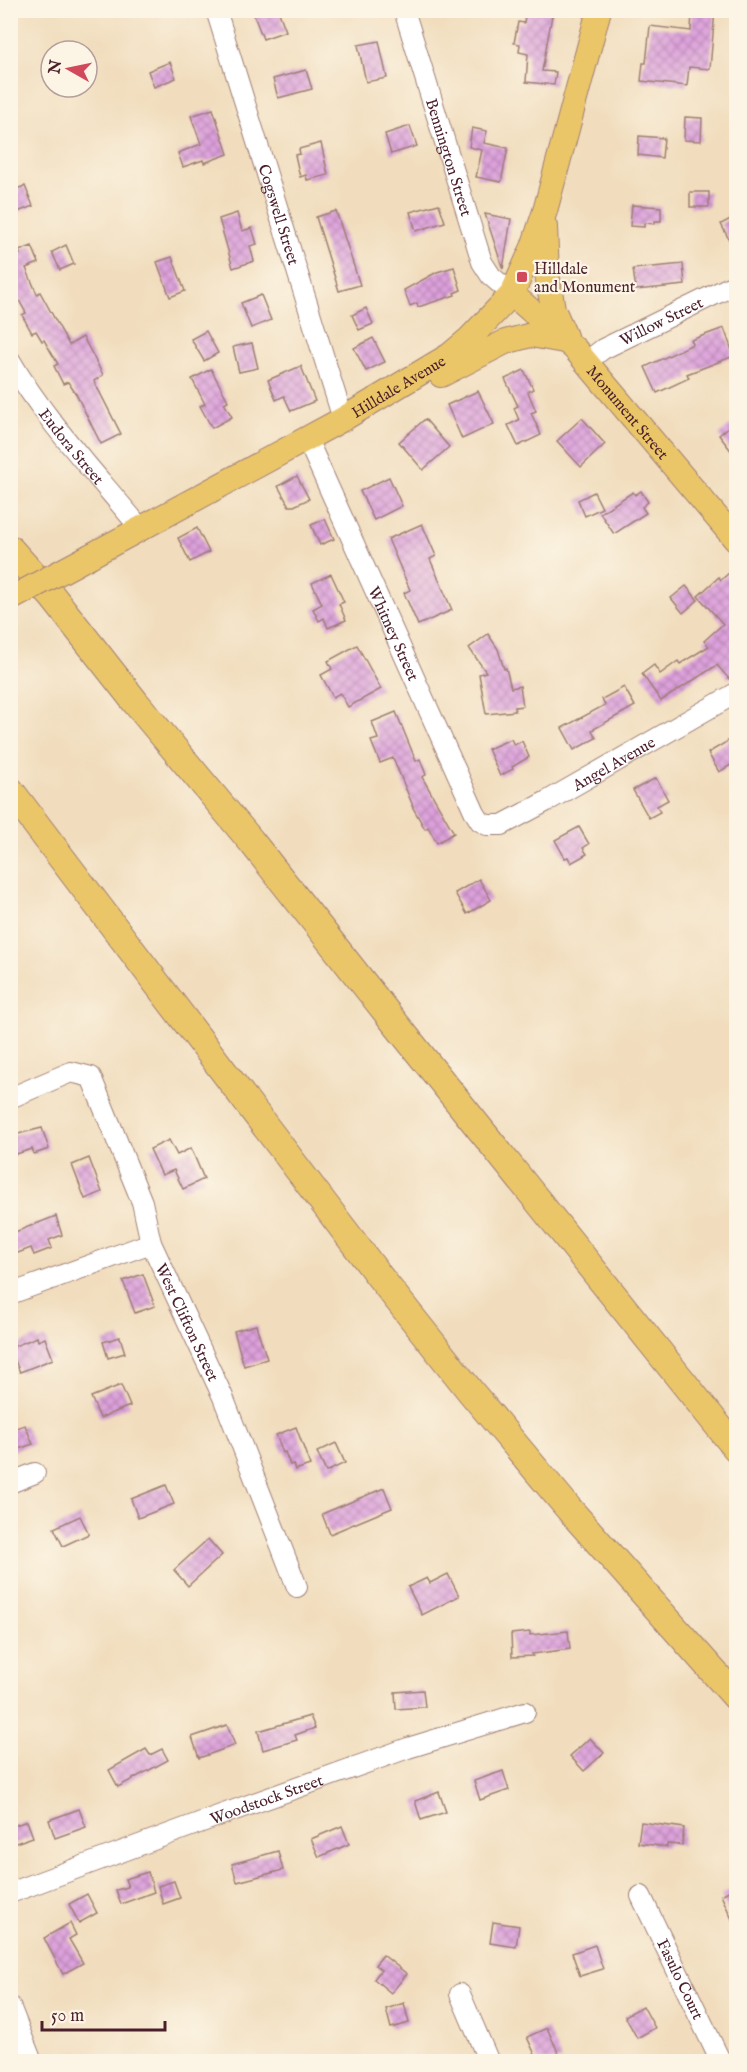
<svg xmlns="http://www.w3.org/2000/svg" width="747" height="2072" font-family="'IM FELL English',serif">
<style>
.building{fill:url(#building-cross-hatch)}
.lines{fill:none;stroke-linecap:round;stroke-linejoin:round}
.minor-casing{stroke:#9e7e74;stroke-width:22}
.major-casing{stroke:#9e7e74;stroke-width:26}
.highway-casing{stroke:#9e7e74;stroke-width:29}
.minor{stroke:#fff;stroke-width:20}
.major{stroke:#ebc669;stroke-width:24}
.highway{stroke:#ebc669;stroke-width:27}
.major-bridge-casing{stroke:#9e7e74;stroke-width:26;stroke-linecap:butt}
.major-bridge{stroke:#ebc669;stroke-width:24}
.poi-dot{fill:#d1495b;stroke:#fcf5e5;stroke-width:2}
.labels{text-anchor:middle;stroke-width:4.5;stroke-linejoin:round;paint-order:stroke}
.street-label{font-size:16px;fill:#4a1f2b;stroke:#fcf5e5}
.poi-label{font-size:16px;fill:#4a1f2b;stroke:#fcf5e5;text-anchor:start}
</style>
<defs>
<pattern id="building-cross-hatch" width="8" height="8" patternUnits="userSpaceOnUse" patternTransform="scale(1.5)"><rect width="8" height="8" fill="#dda1dc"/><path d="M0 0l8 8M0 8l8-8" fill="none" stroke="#b583b3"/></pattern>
</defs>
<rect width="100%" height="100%" fill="#fcf5e5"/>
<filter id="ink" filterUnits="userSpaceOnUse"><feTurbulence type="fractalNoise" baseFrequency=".0167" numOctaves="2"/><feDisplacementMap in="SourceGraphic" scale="12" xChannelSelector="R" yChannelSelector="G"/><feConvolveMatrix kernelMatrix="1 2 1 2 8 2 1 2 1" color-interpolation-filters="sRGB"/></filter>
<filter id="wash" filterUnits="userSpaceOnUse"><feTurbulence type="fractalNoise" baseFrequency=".008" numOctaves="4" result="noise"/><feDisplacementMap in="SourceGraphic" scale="24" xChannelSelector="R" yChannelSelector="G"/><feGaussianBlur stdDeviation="1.35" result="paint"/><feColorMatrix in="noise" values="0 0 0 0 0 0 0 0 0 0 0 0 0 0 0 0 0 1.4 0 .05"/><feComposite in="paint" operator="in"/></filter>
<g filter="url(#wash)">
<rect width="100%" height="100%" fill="#f1ddbd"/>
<g id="blocks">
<g class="building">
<polygon points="252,10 278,10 286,31 263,39"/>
<polygon points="526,10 553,10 542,71 556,72 554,85 526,82 528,54 519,52 520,44 514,43 518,22 524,23"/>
<polygon points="692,10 715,10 710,69 689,67 687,86 641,81 643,63 646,63 650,26 691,31"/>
<polygon points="379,41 387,78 366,82 358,45"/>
<polygon points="170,62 176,78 154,87 148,71"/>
<polygon points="306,70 312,89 278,98 273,79"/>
<polygon points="213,109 228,154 204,163 203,160 183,167 178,153 201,144 191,116"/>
<polygon points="685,117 702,118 701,141 684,140"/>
<polygon points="410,126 417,146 391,154 385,134"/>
<polygon points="472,128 487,131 484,143 508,148 501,182 476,177 482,150 469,147"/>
<polygon points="639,136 664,138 662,158 638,155"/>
<polygon points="321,143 328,175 307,180 306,175 300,177 295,155 300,154 299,149"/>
<polygon points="25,186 33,206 10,215 10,191"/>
<rect x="690" y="192" width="19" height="15"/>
<polygon points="439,204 445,222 416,231 410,212"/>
<polygon points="632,205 661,207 661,221 655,221 655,224 644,223 644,227 630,226"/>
<polygon points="336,211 360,285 339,291 316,217"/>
<polygon points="237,213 242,231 252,228 257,244 250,246 254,261 233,268 219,219"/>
<polygon points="485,214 511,219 503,269"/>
<polygon points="736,216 736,253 721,224"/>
<polygon points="66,245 74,264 60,270 52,252"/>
<polygon points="32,246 39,263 26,268 37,294 40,292 69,345 83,337 103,375 94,381 121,434 101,444 76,394 68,382 63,384 54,366 58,364 44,340 42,341 36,331 32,333 22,315 26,313 10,284 10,264 17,261 15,256 20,254 19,251"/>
<polygon points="172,257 185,291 170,297 157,262"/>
<polygon points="683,264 685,285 636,290 633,269"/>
<polygon points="454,267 461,290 454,293 455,295 418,307 417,303 410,306 404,290 437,272"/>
<polygon points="261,295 271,320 251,328 241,303"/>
<polygon points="366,308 373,324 359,330 352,315"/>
<polygon points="724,328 734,356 687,374 689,378 657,393 645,367 693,344 691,340"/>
<polygon points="206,331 218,353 204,361 191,339"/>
<polygon points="373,338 385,362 366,371 354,348"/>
<polygon points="252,343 258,368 239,372 233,347"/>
<polygon points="301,366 315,401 291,411 284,396 276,400 268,380"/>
<polygon points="211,369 228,401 224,403 232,417 212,428 200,406 205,404 192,379"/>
<polygon points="524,370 533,389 528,392 536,411 531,413 541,435 518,446 508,425 519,420 514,408 518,406 505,379"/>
<polygon points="478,391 494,424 462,439 447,405"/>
<polygon points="582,418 605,444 581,467 557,441"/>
<polygon points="425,419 449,447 423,470 399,442"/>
<polygon points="736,421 736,457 719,435"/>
<polygon points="297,476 309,499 294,506 289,506 278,486"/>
<polygon points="389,477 402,506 374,520 360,491"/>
<polygon points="641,491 648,502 642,507 646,513 614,534 600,513 633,492 635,495"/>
<polygon points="594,492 602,508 585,516 578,500"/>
<polygon points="325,519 334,539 320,545 311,525"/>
<polygon points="422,524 436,556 430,559 452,610 418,625 404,593 410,590 388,539"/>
<polygon points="197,528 209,552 190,562 178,538"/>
<polygon points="730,572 736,579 736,673 729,679 717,665 661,701 642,674 654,665 660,674 678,661 680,664 709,646 704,641 723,624 698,596 719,577 721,580"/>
<polygon points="331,574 344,602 339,604 346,620 328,628 324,618 319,621 313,609 322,604 312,583"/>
<polygon points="686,586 698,600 683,613 671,598"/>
<polygon points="488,634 498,649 504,669 506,668 511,688 520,686 523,706 515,707 515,711 486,714 479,674 486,672 469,648"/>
<polygon points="357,645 381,689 348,707 340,693 333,697 321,675 332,669 328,661"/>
<polygon points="624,687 635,706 592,730 596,738 574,750 562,728 605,705 602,699"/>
<polygon points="396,712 416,761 420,759 426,775 422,777 454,833 437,843 428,827 425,829 412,806 413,806 393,758 380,763 371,741 378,739 372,722"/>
<polygon points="736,736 736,762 719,772 708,753"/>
<polygon points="511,739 514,745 522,741 529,757 512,767 513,769 500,776 488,749"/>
<polygon points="656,778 668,800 657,806 660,812 649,818 633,790"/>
<polygon points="579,827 589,844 583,848 587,854 571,863 568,857 565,858 555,840"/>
<polygon points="479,879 491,900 467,914 455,893"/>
<polygon points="42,1128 49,1149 34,1154 32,1149 10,1156 10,1136"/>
<polygon points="169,1140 177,1155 191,1148 204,1179 183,1189 174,1170 162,1175 150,1149"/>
<polygon points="89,1158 102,1192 85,1199 72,1165"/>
<polygon points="56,1216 62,1235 49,1240 52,1248 34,1255 31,1248 10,1256 10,1234"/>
<polygon points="143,1274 155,1306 135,1313 123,1281"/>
<polygon points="256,1325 267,1359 244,1366 234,1331"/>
<polygon points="37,1337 38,1341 45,1338 53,1359 20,1372 15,1361 10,1363 10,1348"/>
<polygon points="120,1337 125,1353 108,1358 103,1342"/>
<polygon points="121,1385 130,1406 100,1418 91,1397"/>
<polygon points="25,1425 33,1444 10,1452 10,1430"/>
<polygon points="296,1427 310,1465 295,1470 293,1464 290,1465 285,1452 283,1453 276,1435"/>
<polygon points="336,1443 345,1463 326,1472 317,1452"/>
<polygon points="166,1485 174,1504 138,1518 131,1499"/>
<polygon points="384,1488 392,1508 330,1534 322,1514"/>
<polygon points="80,1516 89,1534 63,1546 54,1528"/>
<polygon points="208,1539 222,1555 188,1586 174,1570"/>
<polygon points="448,1574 459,1596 422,1615 408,1587 427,1578 430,1583"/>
<polygon points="568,1631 570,1649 532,1654 533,1656 512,1657 511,1634 530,1632 530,1635"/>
<polygon points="423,1690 425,1707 396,1709 395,1692"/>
<polygon points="310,1716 315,1728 295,1735 297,1740 263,1750 258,1731"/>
<polygon points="227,1725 235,1745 199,1758 192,1737"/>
<polygon points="590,1738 604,1753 584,1771 570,1756"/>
<polygon points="146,1749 150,1755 162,1749 168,1760 118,1787 109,1770"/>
<polygon points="503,1771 509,1790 480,1800 474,1781"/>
<polygon points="439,1792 446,1812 421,1820 415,1801"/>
<polygon points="79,1809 86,1827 55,1838 49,1820"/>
<polygon points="27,1821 33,1837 10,1845 10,1827"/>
<polygon points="641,1822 684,1828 682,1845 667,1844 667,1847 638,1843"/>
<polygon points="342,1826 349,1844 319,1857 311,1839"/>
<polygon points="278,1851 283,1870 237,1882 232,1864"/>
<polygon points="148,1872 154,1892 121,1904 116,1890 128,1887 125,1879"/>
<polygon points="174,1881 180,1898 163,1904 158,1886"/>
<polygon points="736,1887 736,1928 721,1895"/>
<polygon points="87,1894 97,1913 79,1923 69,1904"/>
<polygon points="493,1922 519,1926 516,1947 490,1943"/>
<polygon points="70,1923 76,1935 69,1939 83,1963 63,1974 44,1938"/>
<polygon points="595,1945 603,1969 580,1976 572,1953"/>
<polygon points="383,1955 407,1974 391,1993 374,1979 381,1970 375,1965"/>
<polygon points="404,2003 409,2023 391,2028 386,2009"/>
<polygon points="643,2006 655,2028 637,2038 625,2016"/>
<polygon points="547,2028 562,2061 538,2061 527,2037"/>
</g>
</g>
</g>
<g filter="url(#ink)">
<use href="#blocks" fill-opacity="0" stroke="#9e7e74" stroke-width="1.5"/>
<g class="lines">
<g class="minor-casing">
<g id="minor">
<path id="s1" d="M216 10 343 419"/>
<path id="s2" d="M404 10 482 262 491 276 512 294"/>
<path id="s3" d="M10 360C45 421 97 475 141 529"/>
<path id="s4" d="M586 362 603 349 736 284"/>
<path id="s5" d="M307 439 475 813 480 821 487 825H502L549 800 736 693"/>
<path id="s6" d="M10 1098 71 1072 91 1077 142 1202 151 1243 223 1397 297 1587"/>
<polyline points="10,1294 151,1243"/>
<polyline points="10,1483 35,1473"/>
<path id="s7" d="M10 1893 207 1820 408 1748 525 1712"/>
<path id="s8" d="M641 1896 721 2062"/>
<polyline points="460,1994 489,2062"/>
<polyline points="10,2006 32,2062"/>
</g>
</g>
<g class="major-casing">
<g id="major">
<polyline points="545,227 547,274 553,309 565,336"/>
<path id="s9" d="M512 294 575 349 736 540"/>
<polyline points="441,375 505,342 531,335 564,341"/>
<path id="s10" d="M90 556 343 419 450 355 469 339 512 294 533 247 545 211 599 10"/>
</g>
</g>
<g class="highway-casing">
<g id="highway">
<polyline points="10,549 52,596 136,703 251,841 391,1018 736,1448"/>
<polyline points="10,790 379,1276 471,1392 569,1509 736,1697"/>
</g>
</g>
<use href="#minor" class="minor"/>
<use href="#major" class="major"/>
<use href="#highway" class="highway"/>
<g class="major-bridge-casing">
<polyline id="major-bridge" points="10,599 90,556"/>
</g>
<use href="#major-bridge" class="major-bridge"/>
</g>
</g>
<rect class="poi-dot" x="516" y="271" width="12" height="12" rx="3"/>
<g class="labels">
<g class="street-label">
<text dy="6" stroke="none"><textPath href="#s2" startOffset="154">Bennington Street</textPath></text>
<text dy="6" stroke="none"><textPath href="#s1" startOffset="214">Cogswell Street</textPath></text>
<text dy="6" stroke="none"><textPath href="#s4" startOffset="86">Willow Street</textPath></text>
<text dy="6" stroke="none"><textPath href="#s10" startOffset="352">Hilldale Avenue</textPath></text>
<text dy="6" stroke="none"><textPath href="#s9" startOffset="166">Monument Street</textPath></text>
<text dy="6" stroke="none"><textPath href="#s3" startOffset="106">Eudora Street</textPath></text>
<text dy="6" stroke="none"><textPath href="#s5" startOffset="213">Whitney Street</textPath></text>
<text dy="6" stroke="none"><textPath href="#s5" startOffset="570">Angel Avenue</textPath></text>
<text dy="6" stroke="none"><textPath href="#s6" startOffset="351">West Clifton Street</textPath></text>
<text dy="6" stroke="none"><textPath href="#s7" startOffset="273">Woodstock Street</textPath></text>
<text dy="6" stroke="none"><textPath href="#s8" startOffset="92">Fasulo Court</textPath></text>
</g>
<g class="poi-label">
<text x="534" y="274">Hilldale<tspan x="534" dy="18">and Monument</tspan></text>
</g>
</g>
<rect width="747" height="2072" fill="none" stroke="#fcf5e5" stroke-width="36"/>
<g transform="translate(69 69) rotate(279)"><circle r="28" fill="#fcf5e5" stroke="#b59f9b" stroke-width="1.5"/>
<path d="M0-4.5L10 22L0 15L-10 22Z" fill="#d1495b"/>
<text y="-9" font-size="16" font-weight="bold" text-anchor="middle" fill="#4a1f2b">N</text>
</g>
<path d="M42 2021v9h123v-9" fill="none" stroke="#4a1f2b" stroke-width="3"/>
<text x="51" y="2021" font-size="18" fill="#4a1f2b" stroke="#fcf5e5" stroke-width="4.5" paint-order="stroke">50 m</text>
</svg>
